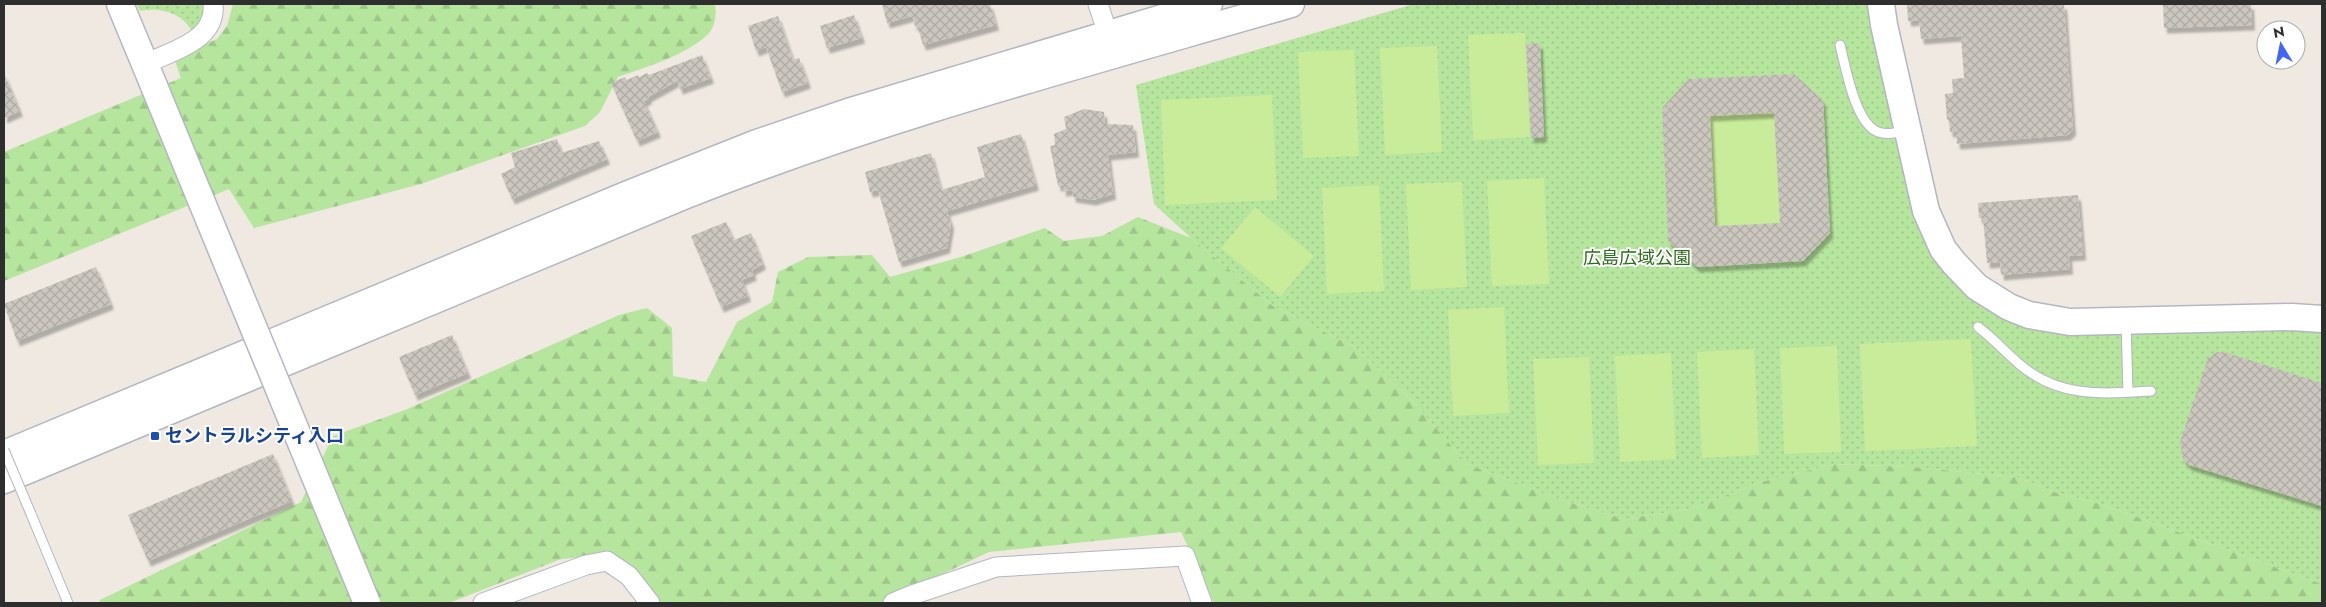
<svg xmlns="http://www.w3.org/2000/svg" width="2326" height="607" font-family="Jost,'Noto Sans JP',sans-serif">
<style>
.grass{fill:url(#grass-dots)}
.forest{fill:url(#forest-firs)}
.pitch{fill:#c9ec9a}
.building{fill:url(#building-cross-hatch);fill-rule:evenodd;filter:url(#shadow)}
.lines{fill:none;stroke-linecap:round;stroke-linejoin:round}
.lane-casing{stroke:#b4b7c1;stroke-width:11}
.street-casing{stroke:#b4b7c1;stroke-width:21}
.secondary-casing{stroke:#b4b7c1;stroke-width:29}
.lane{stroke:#fff;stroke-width:9}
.street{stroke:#fff;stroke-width:19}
.secondary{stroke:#fff;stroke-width:26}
.lane-bridge-casing{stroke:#b4b7c1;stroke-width:11;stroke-linecap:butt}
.secondary-bridge-casing{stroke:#b4b7c1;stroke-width:29;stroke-linecap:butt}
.lane-bridge{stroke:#fff;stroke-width:9}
.secondary-bridge{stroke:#fff;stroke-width:26}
.transit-dot{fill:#1a4fb4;stroke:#fff;stroke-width:2}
.labels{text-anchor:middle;stroke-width:4;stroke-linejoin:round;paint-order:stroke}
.park-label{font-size:18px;fill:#2c6e1b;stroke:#fff}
.transit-label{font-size:18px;font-weight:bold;fill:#164399;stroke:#fff;text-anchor:start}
</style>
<defs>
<pattern id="grass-dots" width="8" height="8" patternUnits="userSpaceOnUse" patternTransform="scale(1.25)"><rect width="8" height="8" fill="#b6e59e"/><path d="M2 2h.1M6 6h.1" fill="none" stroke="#9dc588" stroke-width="1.8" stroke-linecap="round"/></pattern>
<pattern id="forest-firs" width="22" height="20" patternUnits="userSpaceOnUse" patternTransform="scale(1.25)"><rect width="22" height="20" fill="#b6e59e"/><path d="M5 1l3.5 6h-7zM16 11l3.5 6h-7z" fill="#9dc588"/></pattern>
<pattern id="building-cross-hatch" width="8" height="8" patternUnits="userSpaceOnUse" patternTransform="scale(1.25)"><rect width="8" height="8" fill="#cbc7bf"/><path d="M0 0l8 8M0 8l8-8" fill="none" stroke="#afaba4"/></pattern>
<filter id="shadow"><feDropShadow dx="3" dy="5.5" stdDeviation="1" flood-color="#0004"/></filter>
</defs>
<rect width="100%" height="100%" fill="#efe9e1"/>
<g class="grass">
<path d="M137 4H208V12L193 34C184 13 161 7 140 11Z"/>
<polygon points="1414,4 1870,4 1915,207 1992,309 2322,333 2322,584 2098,503 2057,493 2016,477 1912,467 1834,464 1761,482 1690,509 1624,519 1561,500 1467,464 1410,398 1356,348 1273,306 1191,238 1154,204 1136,85"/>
</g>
<g class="forest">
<path d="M233 4H715C717 14 715 29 706 36 684 56 646 67 618 77L600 112 585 126 421 184 254 228 229 189 4 281V152L181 78 174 58 217 39 227 26Z"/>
<polygon points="1138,217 1191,238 1273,306 1356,348 1410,398 1467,464 1561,500 1624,519 1690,509 1761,482 1834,464 1912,467 2016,477 2057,493 2098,503 2322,584 2322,603 1214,603 1181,532 989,552 881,603 656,603 606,555 561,559 449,603 99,603 100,600 301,502 333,436 405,410 619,315 647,308 672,328 673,376 706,382 737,322 772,302 778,272 808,257 872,255 890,277 964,256 1045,228 1064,241 1102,236"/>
</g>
<g class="pitch">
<polygon points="1525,33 1530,137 1473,140 1468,35"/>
<polygon points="1437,46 1442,152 1385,155 1380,48"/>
<polygon points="1354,50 1359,156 1303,158 1298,52"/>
<polygon points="1794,74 1823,100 1830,233 1803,261 1697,267 1668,241 1662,108 1688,79"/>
<polygon points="1272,95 1277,200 1165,205 1161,100"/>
<polygon points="1544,178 1549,284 1492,286 1487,181"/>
<polygon points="1462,182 1467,287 1411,290 1406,184"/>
<polygon points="1379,185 1384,291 1327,294 1322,188"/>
<polygon points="1255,207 1314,256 1280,297 1221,248"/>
<polygon points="1504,307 1509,413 1453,416 1448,310"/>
<polygon points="1971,339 1977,446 1865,451 1860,344"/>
<polygon points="1837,346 1841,452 1784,454 1780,348"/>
<polygon points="1754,349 1759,455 1702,458 1697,352"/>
<polygon points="1671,353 1676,459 1620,462 1615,356"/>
<polygon points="1589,357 1594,463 1538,465 1533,359"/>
</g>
<g class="building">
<polygon points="882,4 990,4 996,25 923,45 917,25 915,26 912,16 887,23"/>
<polygon points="1907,4 2064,4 2073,130 2068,135 1957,144 1956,131 1950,132 1949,120 1947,120 1945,94 1953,93 1952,79 1964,78 1961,36 1921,39 1919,20 1908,21"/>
<polygon points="2163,4 2251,4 2252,25 2164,28"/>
<polygon points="854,15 862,38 827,48 820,26"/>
<polygon points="778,16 793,60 799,58 808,83 782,92 766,47 756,51 748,26"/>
<polygon points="1540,43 1544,137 1531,138 1526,44"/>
<polygon points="702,55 711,78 680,89 677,81 648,97 649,99 644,101 658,132 637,141 611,83 625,77 627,80 638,75 639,77 647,73 649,75"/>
<polygon points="4,73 20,111 4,118"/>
<path d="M1794 74 1823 100 1830 233 1803 261 1697 267 1668 241 1662 108 1688 79ZM1774 113 1780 223 1715 226 1710 116Z"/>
<polygon points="1084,109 1104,112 1105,124 1133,125 1136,152 1108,155 1113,194 1093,200 1073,197 1072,190 1063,191 1063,185 1058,186 1050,146 1055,145 1054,134 1066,129 1064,117"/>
<polygon points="1021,134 1036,185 947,211 951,224 947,248 899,262 878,190 870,192 865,172 931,153 941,190 985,177 977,147"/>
<polygon points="557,139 561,153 599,141 607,159 512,199 501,174 515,167 511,153"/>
<polygon points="2078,195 2083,255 2069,256 2070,269 2001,275 2000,262 1987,263 1983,218 1979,218 1978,203"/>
<polygon points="726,222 734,240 751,233 763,264 752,270 754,275 742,280 748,296 721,307 691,236"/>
<polygon points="96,267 111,304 17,341 4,304"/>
<polygon points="452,335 468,373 415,395 399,357"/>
<polygon points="2217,352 2224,352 2322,383 2322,506 2189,465 2183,459 2180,442 2208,358"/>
<polygon points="273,454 292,501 148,561 128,515"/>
</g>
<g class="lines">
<g class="lane-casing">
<g id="lane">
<path d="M1840 45C1846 68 1855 123 1878 132 1887 135 1895 133 1905 131"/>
<polyline points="2126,322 2128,392"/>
<path d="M1978 327C1993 338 2004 351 2018 363 2058 398 2101 394 2151 391"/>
<polyline points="31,514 68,603"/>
</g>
</g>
<g class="street-casing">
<g id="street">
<polyline points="1098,4 1108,34"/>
<path d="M145 64C171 51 217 41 213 4"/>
<polyline points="483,603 586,565 607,561 629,576 650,603"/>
<polyline points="893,603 912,595 996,567 1185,556 1202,603"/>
</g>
</g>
<g class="secondary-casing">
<g id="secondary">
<polyline points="120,4 154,86"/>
<polyline points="1881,4 1884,25 1926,211 1943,249 1954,263 1977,287 2009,307 2029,315 2070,322 2292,317 2322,319"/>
<polyline points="4,454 626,195 754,144 848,112 1209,4"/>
<path d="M4 480 686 195C883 117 1088 63 1291 4"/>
</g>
</g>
<use href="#lane" class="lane"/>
<use href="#street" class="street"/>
<use href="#secondary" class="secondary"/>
<g class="lane-bridge-casing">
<polyline id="lane-bridge" points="4,450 31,514"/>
</g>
<g class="secondary-bridge-casing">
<polyline id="secondary-bridge" points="154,86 367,603"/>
</g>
<use href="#lane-bridge" class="lane-bridge"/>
<use href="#secondary-bridge" class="secondary-bridge"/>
</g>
<rect class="transit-dot" x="150" y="431" width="10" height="10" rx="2.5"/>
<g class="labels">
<g class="park-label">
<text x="1637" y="264">広島広域公園</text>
</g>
<g class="transit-label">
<text x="165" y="442">セントラルシティ入口</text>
</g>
</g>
<rect width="2326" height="607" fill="none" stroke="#2e2e2e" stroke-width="10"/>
<g transform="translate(2281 45) rotate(350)"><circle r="24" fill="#ffffff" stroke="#ababab"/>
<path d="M0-4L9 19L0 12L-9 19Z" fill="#4264fb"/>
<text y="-8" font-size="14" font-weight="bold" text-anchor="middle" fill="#2e2e2e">N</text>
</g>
</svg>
